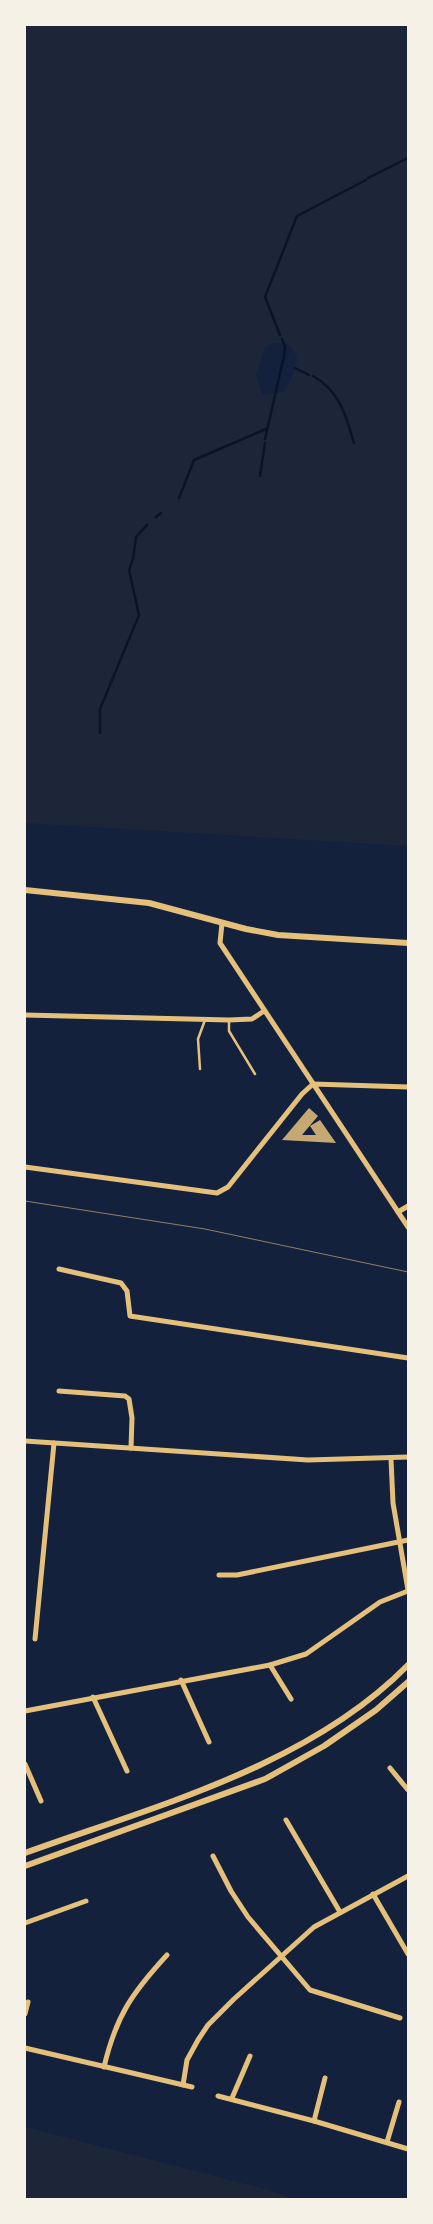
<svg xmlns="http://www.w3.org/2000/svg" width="433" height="2224" font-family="Montserrat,sans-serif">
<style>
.green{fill:#1d2539;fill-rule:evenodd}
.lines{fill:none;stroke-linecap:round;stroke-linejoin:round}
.stream{stroke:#0b132b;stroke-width:2.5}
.building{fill:#c6a872}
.service{stroke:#e5c07b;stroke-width:2.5}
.minor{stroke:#e5c07b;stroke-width:5}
.tertiary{stroke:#e5c07b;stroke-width:6}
.tram{stroke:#918062;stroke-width:1}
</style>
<rect width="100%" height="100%" fill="#14213d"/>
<g class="green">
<path d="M25 25H408V846L25 823ZM271 343H287L297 356 294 373 284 392 262 395 256 375 264 349Z"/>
<polygon points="25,2127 269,2190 296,2199 25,2199"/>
</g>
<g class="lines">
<g class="stream">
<polyline points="368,178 408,158"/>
<polyline points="280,335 265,297 297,216 366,180"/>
<polyline points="295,368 309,375"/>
<path d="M313 376C340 391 346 416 354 443"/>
<polyline points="265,439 284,356 285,347 282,339"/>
<polyline points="260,476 265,443"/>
<polyline points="179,498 194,460 266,429"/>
<polyline points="156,517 161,513"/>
<polyline points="100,733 100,709 139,615 129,570 133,559 136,537 147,525"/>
</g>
</g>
<polygon class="building" points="309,1108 318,1116 302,1135 316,1135 310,1126 320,1120 336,1143 282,1140"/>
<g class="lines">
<g class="service">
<polyline points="229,1020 229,1031 255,1074"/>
<polyline points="200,1069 198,1039 205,1020"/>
</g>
<g class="minor">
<polyline points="222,923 220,943 408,1227"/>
<polyline points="25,1015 229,1020 252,1019 264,1011"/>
<polyline points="25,1167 217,1193 228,1187 302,1094 313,1084 408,1087"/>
<polyline points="398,1212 408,1206"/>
<polyline points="59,1269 121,1283 127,1291 130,1316 408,1358"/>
<polyline points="59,1391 125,1396 129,1399 132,1418 131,1448"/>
<polyline points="25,1441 308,1460 408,1457"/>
<polyline points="391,1459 393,1503 408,1590"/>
<polyline points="219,1575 237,1575 408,1540"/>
<polyline points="35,1639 54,1443"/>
<polyline points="270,1665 291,1699"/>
<polyline points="181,1680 209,1742"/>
<polyline points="93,1697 127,1771"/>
<polyline points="25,1711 270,1665 306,1654 380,1602 408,1591"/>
<polyline points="25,1764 41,1801"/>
<polyline points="390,1768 408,1790"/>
<polyline points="286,1820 340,1912"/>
<polyline points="213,1856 231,1891 248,1917 310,1990 400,2018"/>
<polyline points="373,1894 408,1954"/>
<polyline points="25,1923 86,1901"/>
<polyline points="25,2014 28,2002"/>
<polyline points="25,2048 192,2087"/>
<path d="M104 2067C116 2016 132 1993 167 1955"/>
<polyline points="183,2085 187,2060 198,2040 208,2025 234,1999 314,1927 408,1876"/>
<polyline points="218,2096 314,2121 408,2149"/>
<polyline points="232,2098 250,2056"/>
<polyline points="314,2121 325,2078"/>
<polyline points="387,2142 399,2102"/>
</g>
<g class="tertiary">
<polyline points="25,890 149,903 246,929 278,935 408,943"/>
<path d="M25 1853C155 1806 309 1766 408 1665"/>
<polyline points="25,1866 265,1779 324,1746 376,1710 408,1682"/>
</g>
<polyline class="tram" points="25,1201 205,1229 408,1272"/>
</g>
<rect width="433" height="2224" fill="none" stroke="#f6f1e7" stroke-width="52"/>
</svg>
